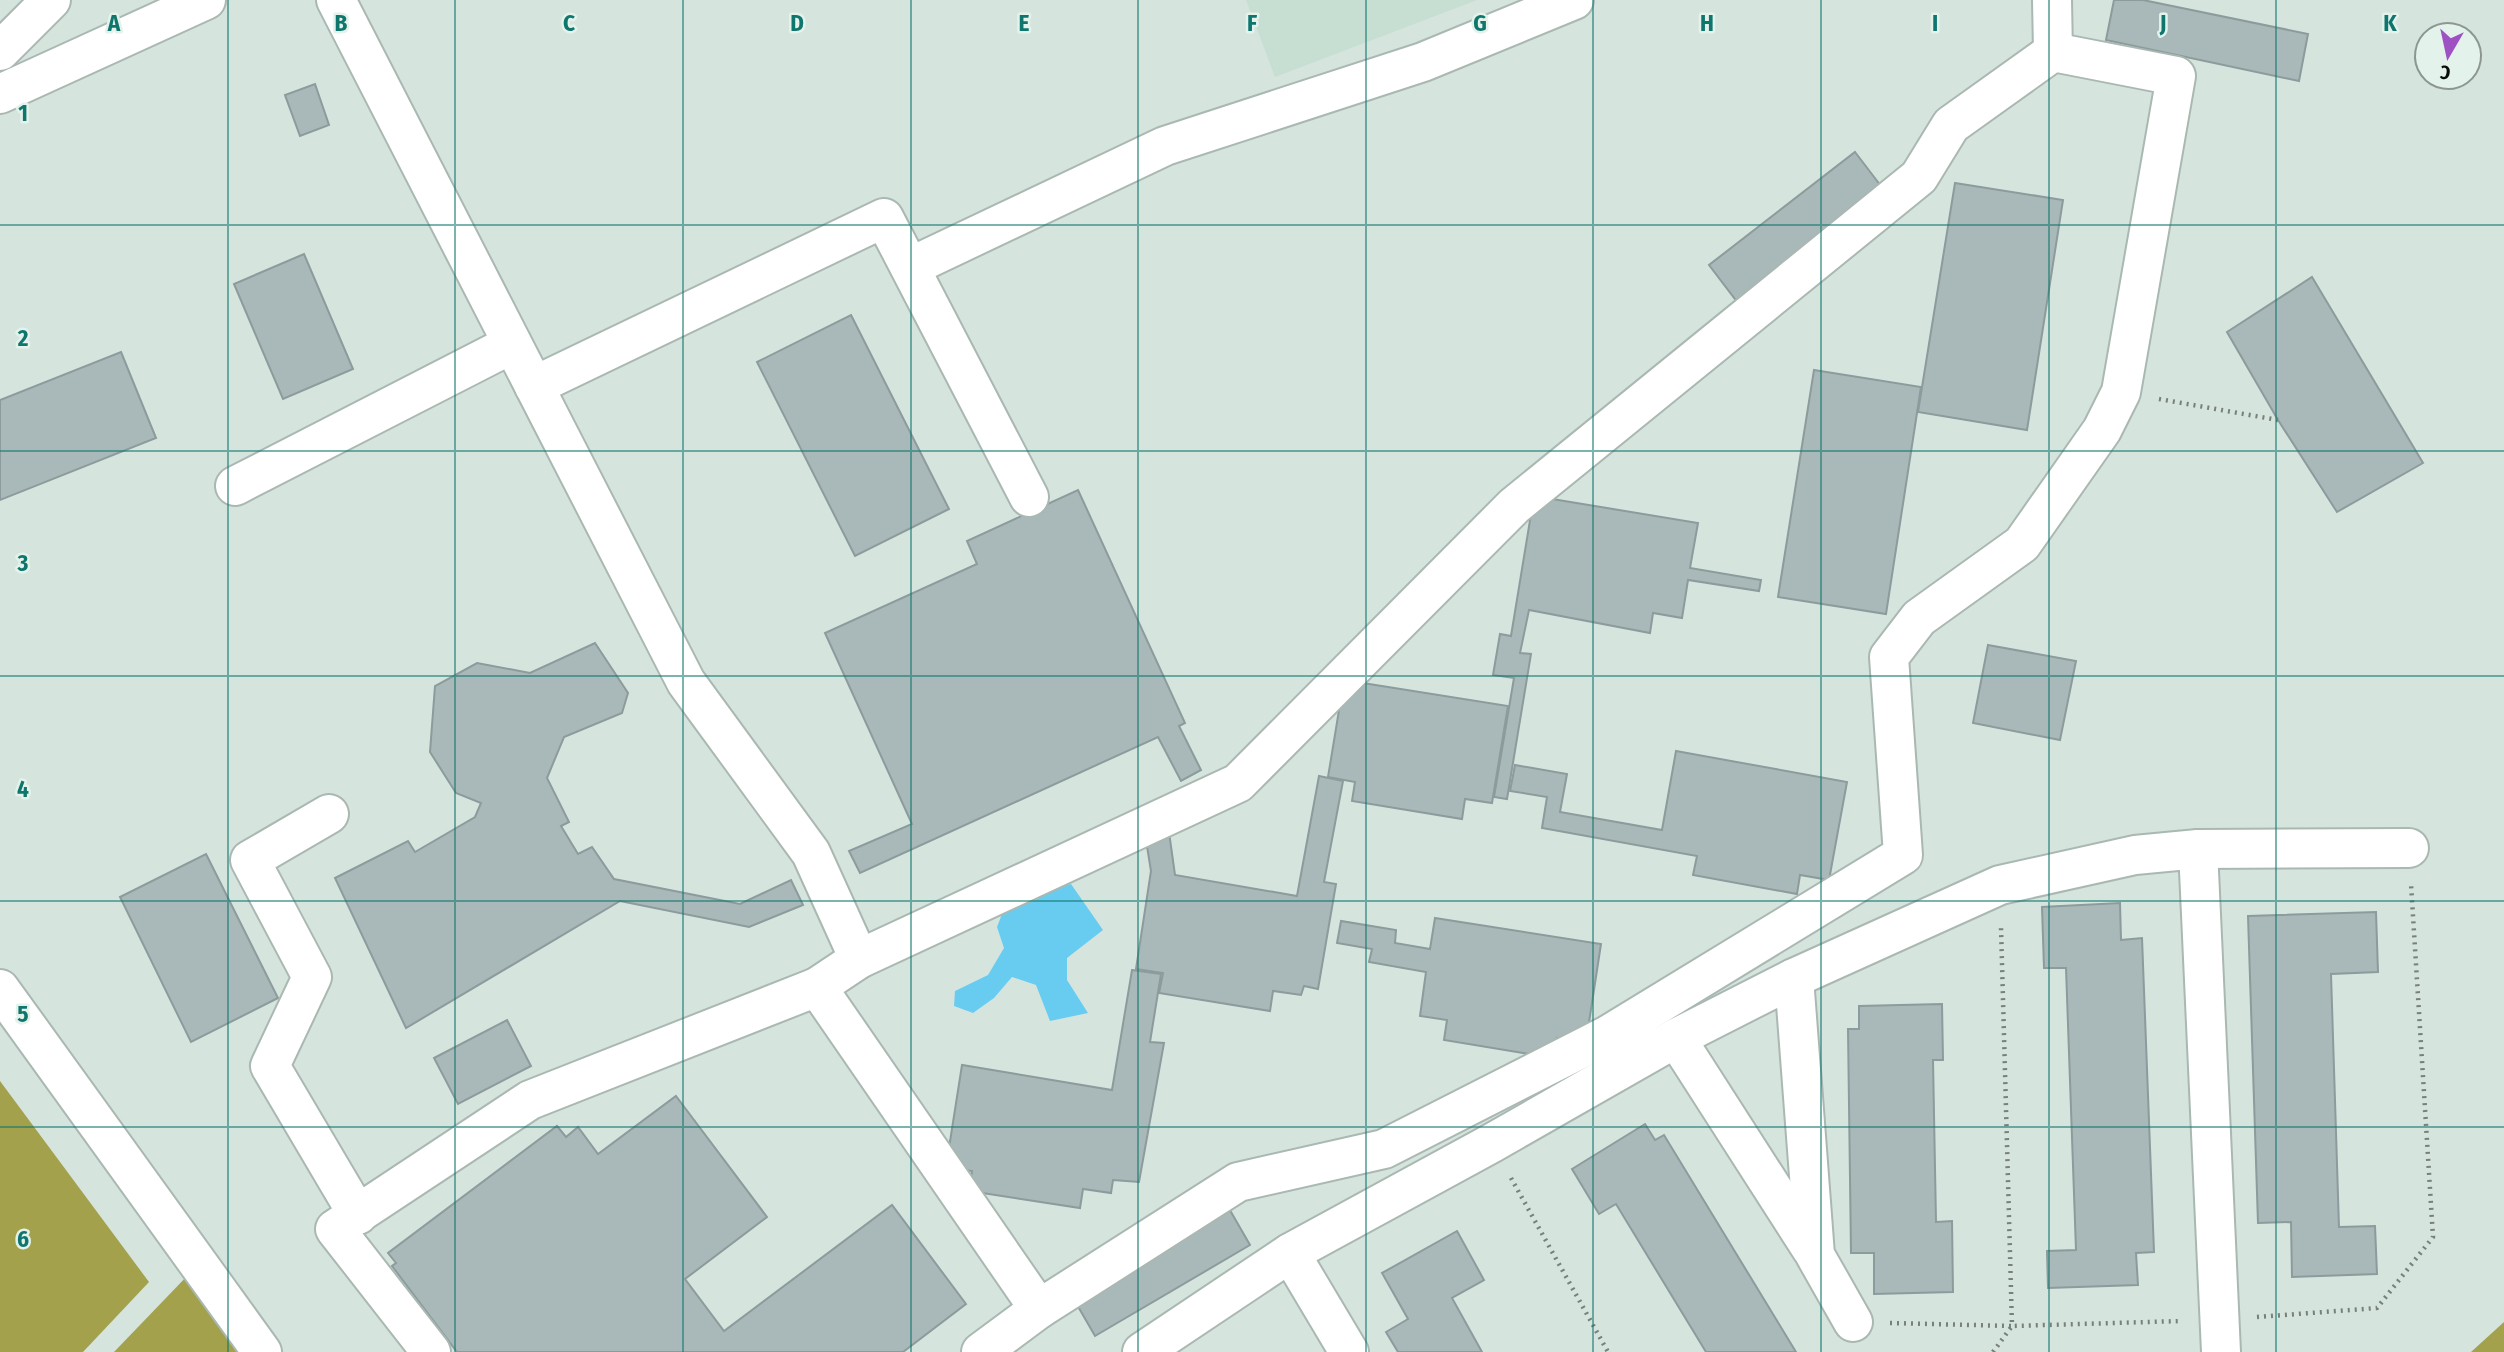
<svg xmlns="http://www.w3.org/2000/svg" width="2504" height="1352" font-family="'Fira Sans Condensed',sans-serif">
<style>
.built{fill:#c7ded3}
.forest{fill:#a3a14c}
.water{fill:#68ccf1}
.building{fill:#a9b8b8;stroke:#8c9b9b;stroke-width:2}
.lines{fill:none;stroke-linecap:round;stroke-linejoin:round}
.minor-casing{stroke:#aab8b2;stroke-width:42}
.path{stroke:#77807c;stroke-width:4.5;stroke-dasharray:2 5;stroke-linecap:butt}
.minor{stroke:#fff;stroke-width:38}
.grid{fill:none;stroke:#0f766e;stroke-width:2;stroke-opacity:0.55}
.grid-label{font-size:23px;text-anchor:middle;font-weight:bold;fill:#0f766e;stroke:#e3f2eb;stroke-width:5;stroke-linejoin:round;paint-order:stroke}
</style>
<rect width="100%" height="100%" fill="#d6e4de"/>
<polygon class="built" points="1246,0 1477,0 1275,77"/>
<g class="forest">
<polygon points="0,1081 149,1282 83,1352 0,1352"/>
<polygon points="190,1273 248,1352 114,1352"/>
<polygon points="2504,1322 2504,1352 2471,1352"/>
</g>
<polygon class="water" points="1071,884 1103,930 1067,958 1067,980 1088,1013 1050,1021 1036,985 1012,977 994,998 973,1013 954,1006 955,991 988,975 1004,948 997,927 1002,914 1023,894"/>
<g class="building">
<polygon points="2114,0 2143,0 2308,34 2299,81 2106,40"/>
<polygon points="315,84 329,125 300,136 285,95"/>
<polygon points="1855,152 1884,190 1738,303 1709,265"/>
<polygon points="1955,183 2063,200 2027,430 1918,412"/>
<polygon points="304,254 353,369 283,399 234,284"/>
<polygon points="2312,277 2423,463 2337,512 2278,420 2227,332"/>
<polygon points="851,315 949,509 855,556 757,362"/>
<polygon points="121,352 156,438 0,500 0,400"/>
<polygon points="1814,370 1921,387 1886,614 1778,597"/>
<polygon points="1078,490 1185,723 1179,726 1201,770 1181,781 1158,737 860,873 849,851 912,824 825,633 977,564 967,541"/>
<polygon points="1534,496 1698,523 1690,568 1761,580 1759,591 1688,580 1682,618 1653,613 1650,633 1529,610 1520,653 1531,654 1507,799 1494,797 1514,678 1493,675 1500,634 1511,636"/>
<polygon points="595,643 628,693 622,713 564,737 547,778 569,822 561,826 578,854 592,847 614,879 740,904 791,880 803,905 749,927 620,901 406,1028 335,878 408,841 415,852 475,817 481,803 456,793 430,752 435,686 477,663 530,673"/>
<polygon points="1988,645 2076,661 2060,740 1973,723"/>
<polygon points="1344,680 1508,706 1492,803 1465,799 1462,819 1352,801 1355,782 1328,777"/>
<polygon points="1676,751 1847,782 1829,880 1800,875 1797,894 1693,875 1697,856 1542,828 1547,797 1510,791 1515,765 1567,774 1560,812 1662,830"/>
<polygon points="1319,776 1343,781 1324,882 1336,884 1318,989 1304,986 1301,995 1273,991 1270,1011 1159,993 1163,973 1136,969 1151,871 1145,834 1168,825 1175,875 1297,896"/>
<polygon points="206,854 278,998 191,1042 120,897"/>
<polygon points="2120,903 2121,940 2142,938 2154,1252 2136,1253 2138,1285 2048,1288 2047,1251 2076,1250 2066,968 2044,968 2042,907"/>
<polygon points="2376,912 2378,972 2331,974 2339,1227 2375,1226 2377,1274 2292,1277 2291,1222 2258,1223 2248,916"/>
<polygon points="1435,918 1601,944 1586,1042 1557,1038 1554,1058 1444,1040 1447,1020 1420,1016 1426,972 1369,962 1372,949 1337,943 1341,921 1396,930 1395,943 1430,949"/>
<polygon points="1132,970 1161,974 1150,1042 1164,1043 1139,1182 1113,1180 1111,1193 1083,1189 1080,1208 969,1191 972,1171 946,1167 962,1065 1112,1090"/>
<polygon points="1942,1004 1943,1060 1933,1060 1936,1222 1952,1221 1953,1292 1874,1294 1874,1253 1851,1253 1848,1029 1859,1029 1859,1006"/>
<polygon points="507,1020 531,1066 458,1104 434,1058"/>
<polygon points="676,1096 767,1217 685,1279 724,1331 892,1205 966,1304 903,1352 457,1352 392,1266 396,1263 388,1253 557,1126 566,1137 578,1127 598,1154"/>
<polygon points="1645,1124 1655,1140 1664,1135 1796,1352 1706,1352 1616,1204 1599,1214 1572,1169"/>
<polygon points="1227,1205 1250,1245 1095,1336 1072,1296"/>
<polygon points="1457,1231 1484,1280 1452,1298 1482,1352 1398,1352 1386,1332 1408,1319 1382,1273"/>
</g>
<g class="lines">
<g class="minor-casing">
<g id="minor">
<polyline points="336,0 686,682 811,853 859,959"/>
<polyline points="2052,0 2053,52"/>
<polyline points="0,51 51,0"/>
<polygon points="2053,52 2176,76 2121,392 2102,430 2022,544 1919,618 1889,657 1903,855 1608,1035 1384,1149 1238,1182 1039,1309 817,987 859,959 1238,783 1514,506 1919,177 1951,125"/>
<polyline points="0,94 206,0"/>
<polyline points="910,267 1165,146 1423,62 1574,0"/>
<polyline points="534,386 884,218 1029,497"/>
<polyline points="235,486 512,344"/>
<polyline points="329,814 250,860 312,977 270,1066 358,1215"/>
<polyline points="2198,849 2409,848"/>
<polyline points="1794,978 1815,1255 1853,1322"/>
<polyline points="0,989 262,1352"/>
<polyline points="1676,1038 1812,1250"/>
<polyline points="1290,1253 1349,1352"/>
<polyline points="431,1352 335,1229 530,1100 817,987"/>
<polyline points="981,1352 1039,1309"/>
<polyline points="1142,1352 1290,1253 1492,1143 1676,1038 1794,978 2000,885 2135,855 2198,849 2221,1352"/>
</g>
</g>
<g class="path">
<polyline points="2159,399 2278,420"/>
<polyline points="1511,1178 1608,1352"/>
<polyline points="2257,1317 2377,1308 2433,1237 2411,884"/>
<polyline points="1890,1323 2012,1326 2001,927"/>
<polyline points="1993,1352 2012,1326 2182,1321"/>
</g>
<use href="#minor" class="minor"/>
</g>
<path class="grid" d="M228 0V1352M455 0V1352M683 0V1352M911 0V1352M1138 0V1352M1366 0V1352M1593 0V1352M1821 0V1352M2049 0V1352M2276 0V1352M0 225H2504M0 451H2504M0 676H2504M0 901H2504M0 1127H2504"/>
<g class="grid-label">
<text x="114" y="31">A</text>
<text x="341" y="31">B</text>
<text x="569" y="31">C</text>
<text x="797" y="31">D</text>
<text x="1024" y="31">E</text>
<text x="1252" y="31">F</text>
<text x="1480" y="31">G</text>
<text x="1707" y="31">H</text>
<text x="1935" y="31">I</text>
<text x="2163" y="31">J</text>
<text x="2390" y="31">K</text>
<text x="23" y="121">1</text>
<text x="23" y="346">2</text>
<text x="23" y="571">3</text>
<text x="23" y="797">4</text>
<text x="23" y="1022">5</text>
<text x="23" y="1247">6</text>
</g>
<g transform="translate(2448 56) rotate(189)"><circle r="33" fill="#e3f2eb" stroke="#8c9791" stroke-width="2"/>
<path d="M0-5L12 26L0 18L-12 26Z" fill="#9d51c3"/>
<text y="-10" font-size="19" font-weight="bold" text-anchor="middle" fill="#090e0b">С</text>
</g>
</svg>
